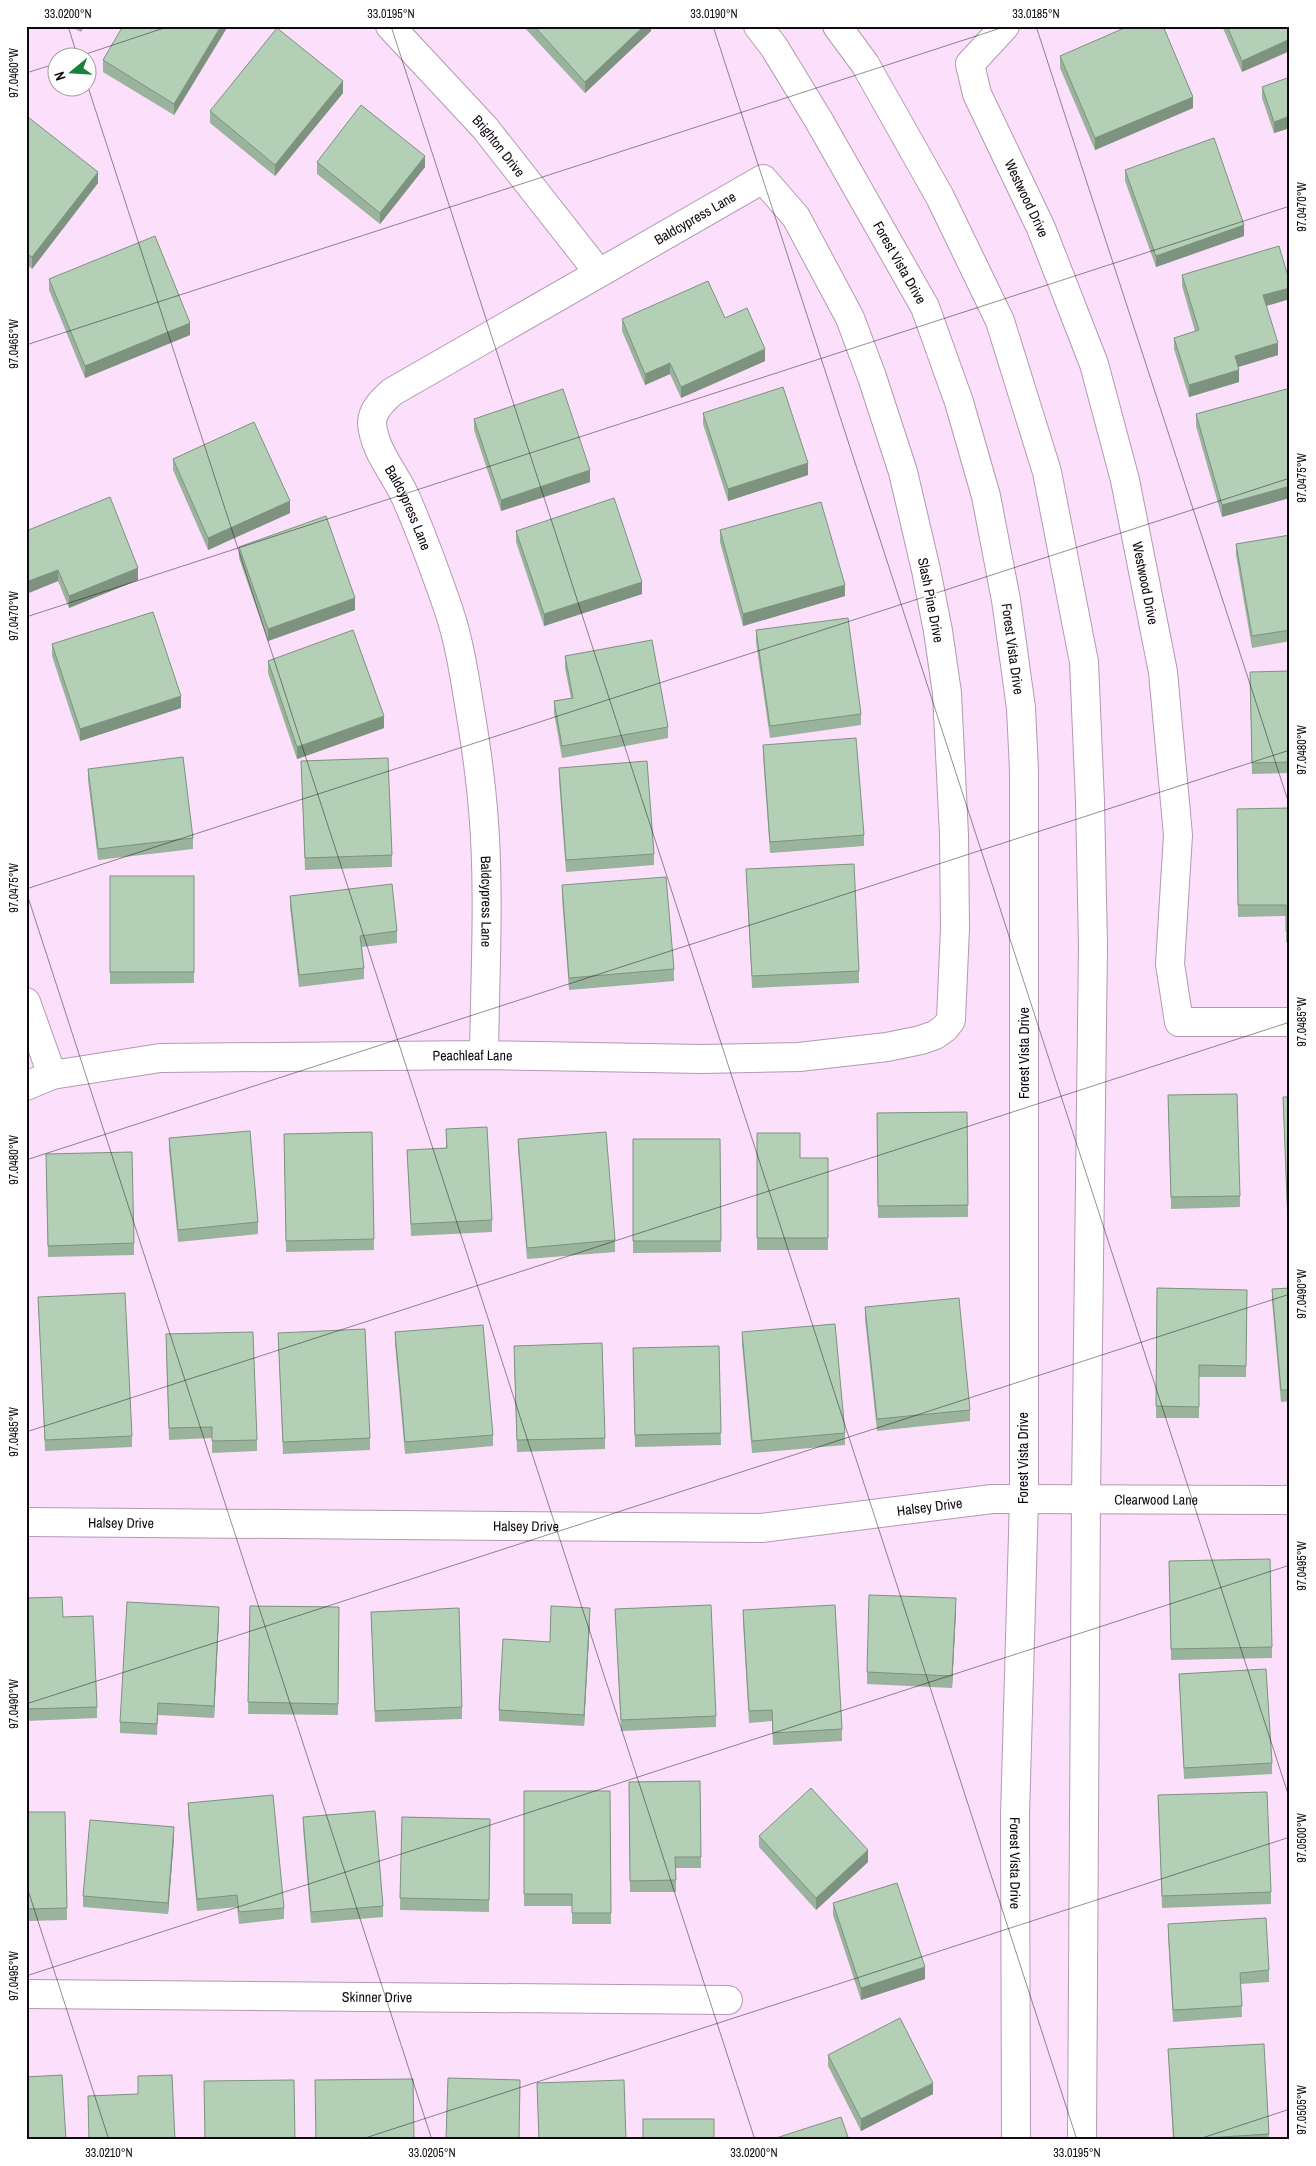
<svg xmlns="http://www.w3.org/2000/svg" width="1316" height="2166" font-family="'Archivo Narrow',sans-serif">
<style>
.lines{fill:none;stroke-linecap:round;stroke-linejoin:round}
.minor-casing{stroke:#b399b2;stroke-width:30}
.secondary-casing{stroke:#b399b2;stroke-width:30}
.minor{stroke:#fff;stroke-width:28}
.secondary{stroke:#fff;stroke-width:28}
.wall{fill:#9ab39d}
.shaded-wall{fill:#7d927f}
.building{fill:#b3d0b6;stroke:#7d927f}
.ticks{fill:none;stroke:#110811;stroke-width:1;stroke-opacity:0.45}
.labels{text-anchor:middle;stroke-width:4.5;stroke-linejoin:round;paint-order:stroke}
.street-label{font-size:14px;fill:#110811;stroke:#fff}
.neatline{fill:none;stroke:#110811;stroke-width:2}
.ticks-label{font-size:12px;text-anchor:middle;fill:#110811}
</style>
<rect width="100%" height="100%" fill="#fcdffa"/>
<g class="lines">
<g class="minor-casing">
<g id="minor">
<path id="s1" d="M390 26 485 128 599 273"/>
<path id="s2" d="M1005 26 970 64 977 94 1041 228 1094 364 1125 480 1163 672 1178 835 1170 964 1179 1022H1290"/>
<polyline points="26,1002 52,1075"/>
<path id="s3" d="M26 1086 52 1075 160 1058 484 1055 702 1059 799 1057 887 1047 921 1040 935 1035 945 1028 951 1020 955 928 954 835 947 693 938 631 926 570 903 472 872 377 850 318 796 217 763 179 392 392C383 400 372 410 372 423 374 451 395 473 406 498 422 535 436 573 449 611 459 641 464 673 469 704 475 739 480 774 483 809 490 890 485 973 484 1055"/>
<path id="s4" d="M26 1522 761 1528 992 1499 1290 1500"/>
<path id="s5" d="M26 1994 728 2000"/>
</g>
</g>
<g class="secondary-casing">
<g id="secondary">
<path id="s6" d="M758 26 774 47 818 119 925 307 959 402 986 496 1006 600 1021 708 1024 770V1498L1015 1816 1016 2140"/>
<polyline points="837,26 865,64 940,197 1000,321 1047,472 1084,662 1090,801 1093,946 1086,1499 1082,2140"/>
</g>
</g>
<use href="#minor" class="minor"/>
<use href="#secondary" class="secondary"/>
</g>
<g class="wall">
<polygon points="70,26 84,26 81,32"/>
<polygon points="228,26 174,115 103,72 103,60"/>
<polygon points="523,26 651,26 651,31 585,93"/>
<polygon points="1222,26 1290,26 1242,72"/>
<polygon points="1060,56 1193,108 1095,150 1060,68"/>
<polygon points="1290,77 1290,128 1274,133 1262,98 1262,87"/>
<polygon points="343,93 275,176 210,123 210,111"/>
<polygon points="26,119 98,183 32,269 26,264"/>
<polygon points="317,162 425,167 380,224 317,174"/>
<polygon points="1125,170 1244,236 1156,267 1125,181"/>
<polygon points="1182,275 1266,306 1278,355 1238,367 1239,382 1189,397 1174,349 1174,338 1195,331 1182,286"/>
<polygon points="49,279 190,335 85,378 49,290"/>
<polygon points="725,318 765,361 681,398 670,374 645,385 622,331 622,319"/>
<polygon points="1290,388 1222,517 1196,426 1196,414"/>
<polygon points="703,413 808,475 728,501 703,424"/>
<polygon points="474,419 590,482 501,511 474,430"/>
<polygon points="173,459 290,513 208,550 173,470"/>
<polygon points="720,530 845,596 743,626 720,542"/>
<polygon points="26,531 138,580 69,608 58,581 26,594"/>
<polygon points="516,531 642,594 544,626 516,542"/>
<polygon points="1290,535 1290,641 1252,648 1236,555 1236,544"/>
<polygon points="239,547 355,610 268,641 239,558"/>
<polygon points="756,630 861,714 861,725 770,738 756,642"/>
<polygon points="52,644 181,708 80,741 52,656"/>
<polygon points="565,656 668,727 668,738 562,758 554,713 554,701 571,698 565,668"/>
<polygon points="268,661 384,728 297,759 268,673"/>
<polygon points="1290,671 1290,773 1252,774 1250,684"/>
<polygon points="763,745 864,835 864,846 770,853 763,756"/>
<polygon points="301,761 392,855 392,867 305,870"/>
<polygon points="559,768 654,854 654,865 566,872 559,780"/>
<polygon points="88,769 193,838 193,849 98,860 88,780"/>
<polygon points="1290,808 1290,942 1286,942 1286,916 1238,917 1237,809"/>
<polygon points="746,869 859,971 859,983 752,988"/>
<polygon points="110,876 194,876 194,983 110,984"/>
<polygon points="562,885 674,969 674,981 569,990 562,897"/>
<polygon points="290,896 397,931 397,943 362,947 364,968 364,979 299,987 290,907"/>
<polygon points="1168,1095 1240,1196 1240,1207 1171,1209"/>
<polygon points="1283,1097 1290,1097 1290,1234 1288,1234"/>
<polygon points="967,1112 968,1217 878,1218 877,1113"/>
<polygon points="446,1129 492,1220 492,1232 411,1236 407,1150 446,1148"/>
<polygon points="372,1132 374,1250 286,1252 284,1134"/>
<polygon points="757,1133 800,1158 828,1158 828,1250 757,1250"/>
<polygon points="169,1138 258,1222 258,1234 178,1242 169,1150"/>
<polygon points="518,1139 615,1240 615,1252 527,1259 518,1150"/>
<polygon points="633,1139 720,1139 721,1252 633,1253"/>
<polygon points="46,1166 134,1243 134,1255 48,1257"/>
<polygon points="1157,1288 1247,1290 1246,1377 1199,1377 1199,1418 1156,1418"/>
<polygon points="1290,1288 1290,1401 1281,1402 1272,1301 1272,1289"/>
<polygon points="38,1297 132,1436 132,1447 45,1451"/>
<polygon points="865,1307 970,1410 970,1421 877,1431 865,1319"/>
<polygon points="395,1332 493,1435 493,1446 405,1454 395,1344"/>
<polygon points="742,1332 845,1433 845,1445 752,1453 742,1344"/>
<polygon points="278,1333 370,1438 370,1450 283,1454"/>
<polygon points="166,1346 257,1440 257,1451 212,1453 212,1438 169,1440"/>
<polygon points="719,1346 721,1445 635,1447 633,1359"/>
<polygon points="514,1358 605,1438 605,1449 517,1452"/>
<polygon points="1169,1561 1272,1647 1272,1658 1171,1660"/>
<polygon points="26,1598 63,1617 97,1707 97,1718 26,1721"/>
<polygon points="250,1606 339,1607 338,1715 248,1714"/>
<polygon points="615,1609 716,1716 716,1727 621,1731"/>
<polygon points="743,1610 842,1729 842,1741 773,1745 772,1721 749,1723 743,1622"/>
<polygon points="956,1610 952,1688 867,1684 867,1672"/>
<polygon points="371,1612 462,1707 462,1719 375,1722"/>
<polygon points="219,1618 214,1718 158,1715 157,1735 120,1733 120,1722"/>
<polygon points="590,1620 584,1726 499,1721 499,1710 550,1642"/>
<polygon points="1179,1674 1272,1763 1272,1774 1184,1779"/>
<polygon points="700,1781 701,1868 676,1868 676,1892 630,1892 629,1782"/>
<polygon points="524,1791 610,1791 611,1924 572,1924 572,1906 524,1906"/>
<polygon points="1158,1795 1271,1892 1271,1904 1162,1908"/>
<polygon points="188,1803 284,1908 284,1919 239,1924 237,1907 197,1911 188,1814"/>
<polygon points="26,1812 65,1812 67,1920 28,1921 27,1895 26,1895"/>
<polygon points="303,1817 383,1906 383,1917 311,1923 303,1828"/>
<polygon points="402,1817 490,1819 489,1912 400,1910"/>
<polygon points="759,1836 868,1862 816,1910 759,1847"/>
<polygon points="174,1838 168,1914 83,1907 83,1896"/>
<polygon points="833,1903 925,1979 861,2000 833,1915"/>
<polygon points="1168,1924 1269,1970 1269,1982 1241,1984 1242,2017 1173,2022 1168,1936"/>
<polygon points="1168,2049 1269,2134 1269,2140 1173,2140"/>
<polygon points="828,2055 933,2094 861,2131 828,2066"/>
</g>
<g class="shaded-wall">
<polygon points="221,26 228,26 174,115 174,104"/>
<polygon points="644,26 651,26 651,31 585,93 585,82"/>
<polygon points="1290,39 1290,51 1242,72 1242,61"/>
<polygon points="343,81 343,93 275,176 275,165"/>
<polygon points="1193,97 1193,108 1095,150 1095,138"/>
<polygon points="1290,116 1290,128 1274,133 1274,122"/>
<polygon points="425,156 425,167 380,224 380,213"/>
<polygon points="98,172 98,183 32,269 32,257"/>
<polygon points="1244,225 1244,236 1156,267 1156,256"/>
<polygon points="1290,288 1290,299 1263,307 1263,295"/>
<polygon points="190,323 190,335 85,378 85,366"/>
<polygon points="1278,343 1278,355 1235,368 1235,356"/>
<polygon points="765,349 765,361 681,398 681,387"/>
<polygon points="670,363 670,374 645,385 645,374"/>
<polygon points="1239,370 1239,382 1189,397 1189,385"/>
<polygon points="808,463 808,475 728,501 728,489"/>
<polygon points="590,470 590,482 501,511 501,500"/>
<polygon points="1290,486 1290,498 1222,517 1222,505"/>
<polygon points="290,501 290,513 208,550 208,538"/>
<polygon points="138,568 138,580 69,608 69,596"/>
<polygon points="58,570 58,581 26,594 26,582"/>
<polygon points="642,582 642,594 544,626 544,614"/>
<polygon points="845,585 845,596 743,626 743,614"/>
<polygon points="355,598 355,610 268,641 268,629"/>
<polygon points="181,696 181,708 80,741 80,729"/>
<polygon points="384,716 384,728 297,759 297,747"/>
<polygon points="956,1598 956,1610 952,1688 952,1676"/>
<polygon points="219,1607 219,1618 214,1718 214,1706"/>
<polygon points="590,1608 590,1620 584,1726 584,1715"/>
<polygon points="174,1827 174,1838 168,1914 168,1903"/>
<polygon points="868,1850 868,1862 816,1910 816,1898"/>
<polygon points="925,1967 925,1979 861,2000 861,1988"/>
<polygon points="933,2083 933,2094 861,2131 861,2119"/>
</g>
<g class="building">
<polygon points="123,26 221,26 174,104 103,60"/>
<polygon points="534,26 644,26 585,82"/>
<polygon points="1129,26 1163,26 1193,97 1095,138 1060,56"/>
<polygon points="1227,26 1290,26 1290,39 1242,61"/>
<polygon points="277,28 343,81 275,165 210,111"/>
<polygon points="1290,77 1290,116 1274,122 1262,87"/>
<polygon points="361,105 425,156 380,213 317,162"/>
<polygon points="28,117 98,172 32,257 26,253 26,119"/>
<polygon points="1214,138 1244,225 1156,256 1125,170"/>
<polygon points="155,236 190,323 85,366 49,279"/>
<polygon points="1279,246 1290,283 1290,288 1263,295 1278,343 1235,356 1239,370 1189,385 1174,338 1199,330 1182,275"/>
<polygon points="708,281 725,318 747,308 765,349 681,387 670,363 645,374 622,319"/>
<polygon points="783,387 808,463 728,489 703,413"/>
<polygon points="1290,388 1290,486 1222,505 1196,414"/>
<polygon points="563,389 590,470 501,500 474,419"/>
<polygon points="254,422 290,501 208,538 173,459"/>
<polygon points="110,497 138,568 69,596 58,570 26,582 26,531"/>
<polygon points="614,498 642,582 544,614 516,531"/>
<polygon points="821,502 845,585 743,614 720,530"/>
<polygon points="326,516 355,598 268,629 239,547"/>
<polygon points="1290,535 1290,630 1252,636 1236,544"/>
<polygon points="153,612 181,696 80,729 52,644"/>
<polygon points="848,618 861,714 770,726 756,630"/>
<polygon points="353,630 384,716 297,747 268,661"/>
<polygon points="652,640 668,727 562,746 554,701 573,698 565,656"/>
<polygon points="1290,671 1290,762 1252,763 1250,672"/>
<polygon points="856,738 864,835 770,842 763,745"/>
<polygon points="183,757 193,838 98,849 88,769"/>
<polygon points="388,758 392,855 305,858 301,761"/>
<polygon points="647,761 654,854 566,860 559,768"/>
<polygon points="1290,808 1290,931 1286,931 1286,905 1238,905 1237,809"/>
<polygon points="854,864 859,971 752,976 746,869"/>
<rect x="110" y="876" width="84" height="96"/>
<polygon points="666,877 674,969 569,978 562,885"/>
<polygon points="392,884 397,931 360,936 364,968 299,975 290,896"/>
<polygon points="1237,1094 1240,1196 1171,1197 1168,1095"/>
<polygon points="1283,1097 1290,1097 1290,1223 1288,1223"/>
<polygon points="967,1112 968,1205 878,1206 877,1113"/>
<polygon points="487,1127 492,1220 411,1224 407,1150 447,1148 446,1129"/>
<polygon points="250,1131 258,1222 178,1230 169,1138"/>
<polygon points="372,1132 374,1239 286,1241 284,1134"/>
<polygon points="606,1132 615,1240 527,1248 518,1139"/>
<polygon points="757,1133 800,1133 800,1158 828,1158 828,1238 757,1238"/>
<polygon points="633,1139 720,1139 721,1241 633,1241"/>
<polygon points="132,1152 134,1243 48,1246 46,1154"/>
<polygon points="1157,1288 1247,1290 1246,1366 1199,1365 1199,1407 1156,1406"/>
<polygon points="1290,1288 1290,1390 1281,1390 1272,1289"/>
<polygon points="125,1293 132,1436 45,1440 38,1297"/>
<polygon points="959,1298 970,1410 877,1419 865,1307"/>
<polygon points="835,1324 845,1433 752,1441 742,1332"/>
<polygon points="483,1325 493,1435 405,1442 395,1332"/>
<polygon points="365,1329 370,1438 283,1442 278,1333"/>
<polygon points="253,1332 257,1440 212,1441 212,1427 169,1428 166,1334"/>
<polygon points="602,1343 605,1438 517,1440 514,1346"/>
<polygon points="719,1346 721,1433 635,1435 633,1348"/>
<polygon points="1270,1559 1272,1647 1171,1649 1169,1561"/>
<polygon points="869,1595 956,1598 952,1676 867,1672"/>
<polygon points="62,1597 63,1617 93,1616 97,1707 26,1709 26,1598"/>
<polygon points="127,1602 219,1607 214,1706 158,1703 157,1724 120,1722"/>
<polygon points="711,1605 716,1716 621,1720 615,1609"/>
<polygon points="835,1605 842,1729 773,1733 772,1710 749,1711 743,1610"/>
<polygon points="250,1606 339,1607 338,1704 248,1702"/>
<polygon points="551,1606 590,1608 584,1715 499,1710 503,1639 550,1642"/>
<polygon points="459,1608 462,1707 375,1711 371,1612"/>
<polygon points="1266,1669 1272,1763 1184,1768 1179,1674"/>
<polygon points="700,1781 701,1857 675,1857 676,1880 630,1881 629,1782"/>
<polygon points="811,1788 868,1850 816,1898 759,1836"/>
<polygon points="524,1791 610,1791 611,1913 572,1913 572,1894 524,1894"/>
<polygon points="1267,1792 1271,1892 1162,1896 1158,1795"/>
<polygon points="273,1795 284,1908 239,1912 237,1895 197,1899 188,1803"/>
<polygon points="375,1811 383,1906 311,1912 303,1817"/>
<polygon points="26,1812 65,1812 67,1908 28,1909 27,1884 26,1884"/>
<polygon points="402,1817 490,1819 489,1900 400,1898"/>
<polygon points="90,1820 174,1827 168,1903 83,1896"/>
<polygon points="897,1883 925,1967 861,1988 833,1903"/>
<polygon points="1266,1918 1269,1970 1240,1973 1242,2006 1173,2010 1168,1924"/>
<polygon points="900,2018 933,2083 861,2119 828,2055"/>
<polygon points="1264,2044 1269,2134 1174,2140 1168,2049"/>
<polygon points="62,2075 66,2140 26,2140 26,2077"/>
<polygon points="172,2075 175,2140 89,2140 88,2096 138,2094 138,2076"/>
<polygon points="448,2078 520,2080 519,2140 446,2140"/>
<polygon points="413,2079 414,2140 316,2140 315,2080"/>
<polygon points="294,2080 295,2140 205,2140 204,2081"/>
<polygon points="624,2080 626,2140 539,2140 537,2083"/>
<polygon points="841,2117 849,2140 770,2140"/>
<rect x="643" y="2119" width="71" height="21"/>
</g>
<path class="ticks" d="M68 26 78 58M391 26 1077 2140M713 26 1290 1800M1036 26 1290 807M74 58 170 26M26 73 58 63M88 87 755 2140M26 345 1007 26M26 617 1290 206M26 889 1290 478M26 891 432 2140M26 1160 1290 750M26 1432 1290 1022M26 1704 1290 1294M26 1884 109 2140M26 1976 1290 1565M359 2140 1290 1837M1196 2140 1290 2109"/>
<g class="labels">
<g class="street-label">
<text dy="5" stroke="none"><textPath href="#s1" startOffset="162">Brighton Drive</textPath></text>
<text dy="5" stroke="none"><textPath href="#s2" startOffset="198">Westwood Drive</textPath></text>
<text transform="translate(695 218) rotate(-30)" y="5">Baldcypress Lane</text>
<text dy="5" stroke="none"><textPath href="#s6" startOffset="276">Forest Vista Drive</textPath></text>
<text dy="5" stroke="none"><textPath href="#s3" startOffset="2376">Baldcypress Lane</textPath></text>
<text dy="5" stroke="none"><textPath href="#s2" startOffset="602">Westwood Drive</textPath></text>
<text transform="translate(931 600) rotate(79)" y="5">Slash Pine Drive</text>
<text dy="5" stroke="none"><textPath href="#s6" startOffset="681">Forest Vista Drive</textPath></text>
<text dy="5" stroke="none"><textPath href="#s3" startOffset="2781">Baldcypress Lane</textPath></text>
<text transform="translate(1024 1053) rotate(-90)" y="5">Forest Vista Drive</text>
<text dy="5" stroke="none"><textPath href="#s3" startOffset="450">Peachleaf Lane</textPath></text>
<text transform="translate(1023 1458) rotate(-90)" y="5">Forest Vista Drive</text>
<text dy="5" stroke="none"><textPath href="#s4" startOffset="1132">Clearwood Lane</textPath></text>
<text dy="5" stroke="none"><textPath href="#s4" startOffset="905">Halsey Drive</textPath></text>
<text dy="5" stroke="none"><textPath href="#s4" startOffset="95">Halsey Drive</textPath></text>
<text dy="5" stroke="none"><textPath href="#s4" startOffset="500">Halsey Drive</textPath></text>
<text dy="5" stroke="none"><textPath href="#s6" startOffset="1896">Forest Vista Drive</textPath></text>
<text dy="5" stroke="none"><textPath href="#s5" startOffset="351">Skinner Drive</textPath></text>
</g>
</g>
<rect width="1316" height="2166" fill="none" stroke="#ffffff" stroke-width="55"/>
<g transform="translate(72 72) rotate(252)"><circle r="24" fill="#ffffff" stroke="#a09ca0"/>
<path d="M0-4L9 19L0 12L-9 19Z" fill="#178238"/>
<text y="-8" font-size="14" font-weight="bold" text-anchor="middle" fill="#110811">N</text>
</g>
<rect x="28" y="28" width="1260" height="2110" class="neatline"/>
<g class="ticks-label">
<text x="68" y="18">33.0200°N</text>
<text x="391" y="18">33.0195°N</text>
<text x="714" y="18">33.0190°N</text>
<text x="1036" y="18">33.0185°N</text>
<text transform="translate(14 73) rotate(-90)" y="4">97.0460°W</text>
<text transform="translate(1302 207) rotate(-90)" y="4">97.0470°W</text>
<text transform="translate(14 344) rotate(-90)" y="4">97.0465°W</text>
<text transform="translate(1302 478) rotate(-90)" y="4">97.0475°W</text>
<text transform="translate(14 616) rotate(-90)" y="4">97.0470°W</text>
<text transform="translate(1302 750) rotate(-90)" y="4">97.0480°W</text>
<text transform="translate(14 888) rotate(-90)" y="4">97.0475°W</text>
<text transform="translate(1302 1022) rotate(-90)" y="4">97.0485°W</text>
<text transform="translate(14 1160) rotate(-90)" y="4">97.0480°W</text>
<text transform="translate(1302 1294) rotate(-90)" y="4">97.0490°W</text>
<text transform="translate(14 1432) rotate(-90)" y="4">97.0485°W</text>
<text transform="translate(1302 1566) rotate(-90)" y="4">97.0495°W</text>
<text transform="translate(14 1704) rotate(-90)" y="4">97.0490°W</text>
<text transform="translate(1302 1838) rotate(-90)" y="4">97.0500°W</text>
<text transform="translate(14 1976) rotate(-90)" y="4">97.0495°W</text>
<text transform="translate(1302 2110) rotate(-90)" y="4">97.0505°W</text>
<text x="109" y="2157">33.0210°N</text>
<text x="432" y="2157">33.0205°N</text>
<text x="754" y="2157">33.0200°N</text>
<text x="1077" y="2157">33.0195°N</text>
</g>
</svg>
